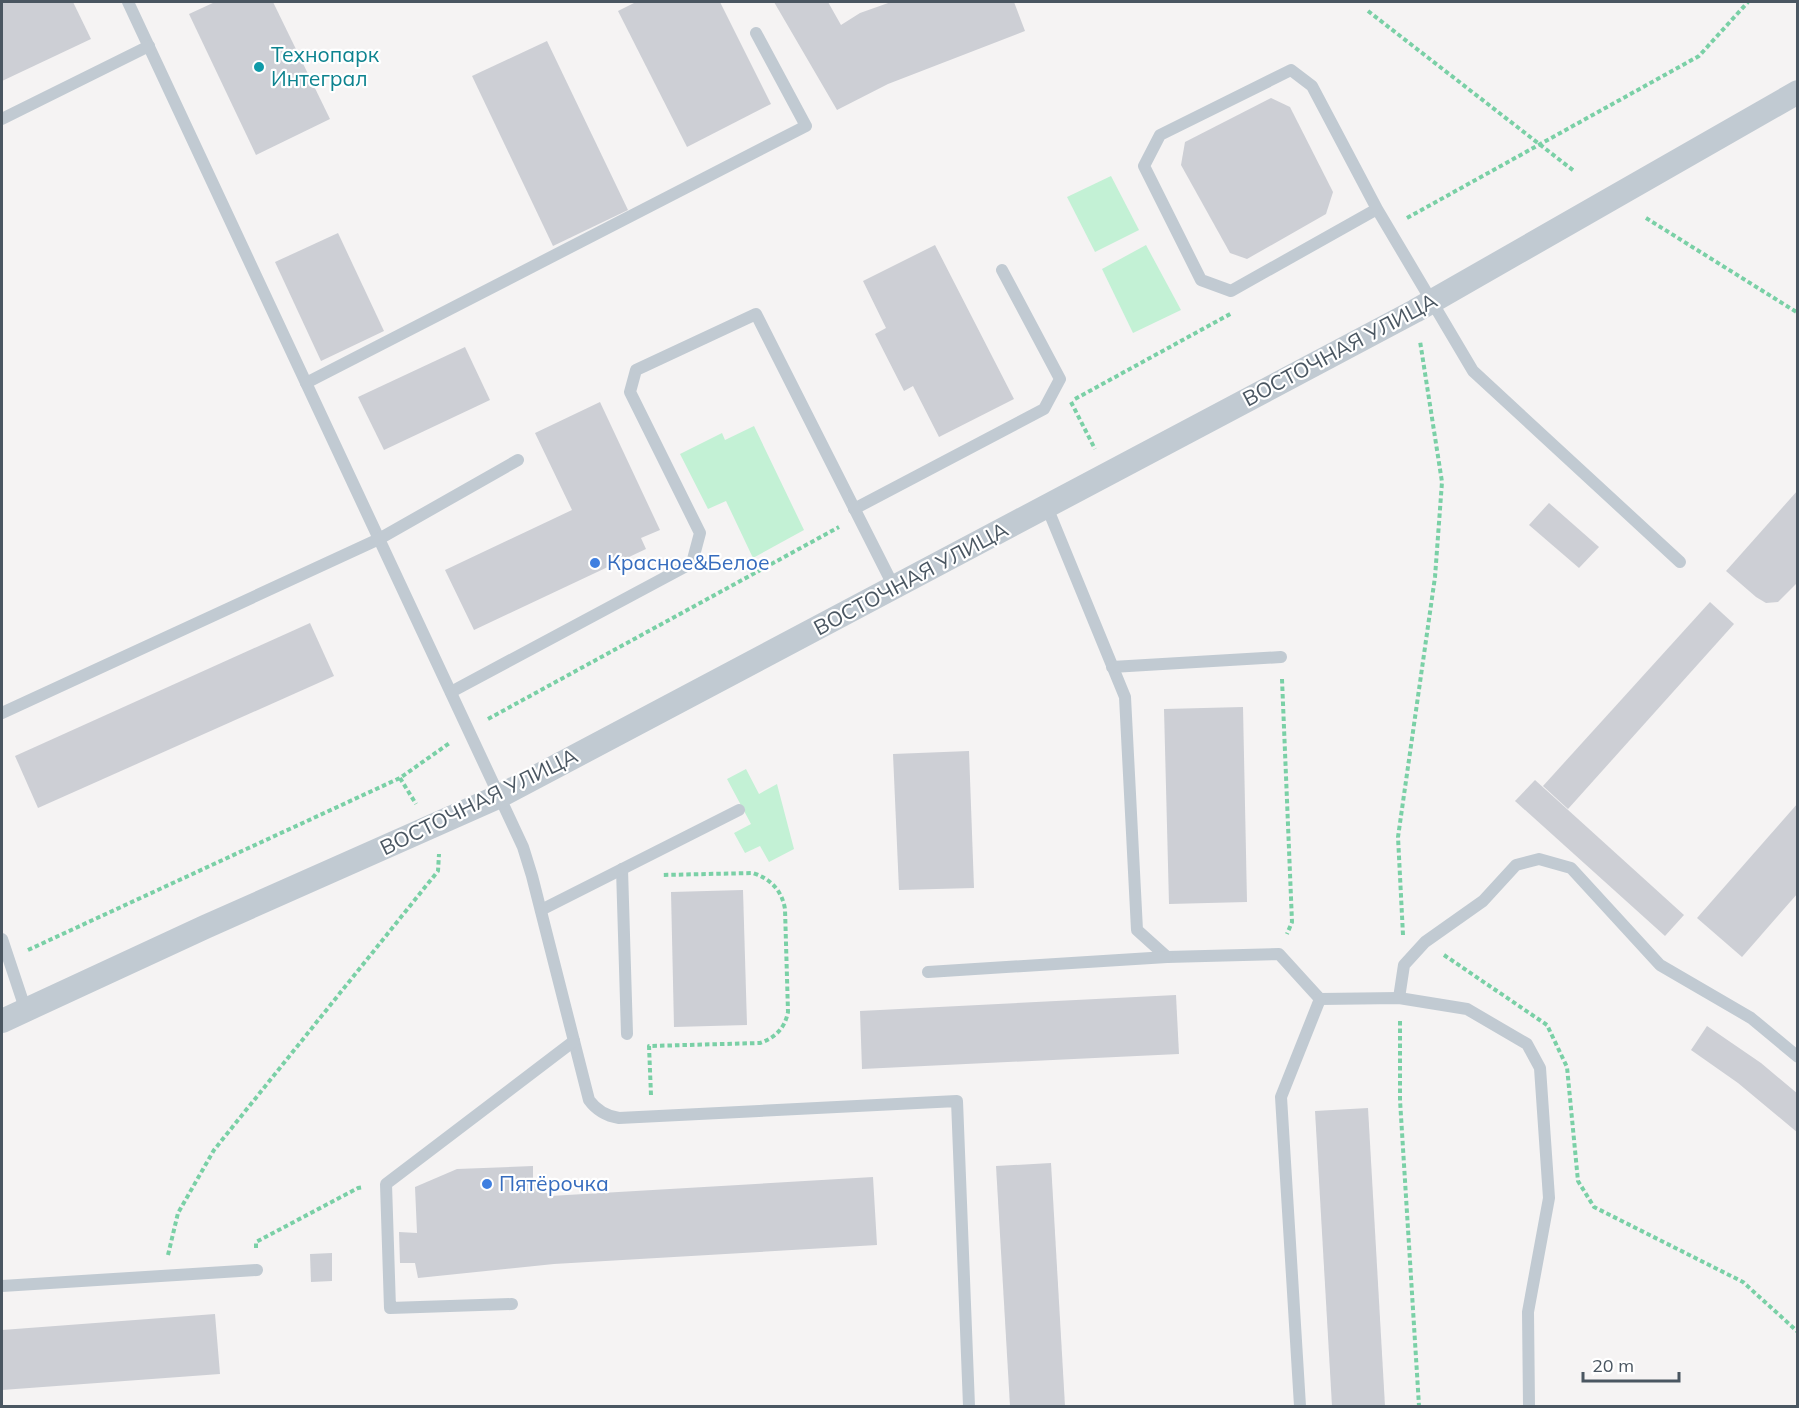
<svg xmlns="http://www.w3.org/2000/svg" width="1799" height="1408" font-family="Mulish,sans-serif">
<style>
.green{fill:#c3f1d5}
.building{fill:#cdcfd5}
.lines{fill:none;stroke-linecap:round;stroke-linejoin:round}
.path{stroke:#7ad0a6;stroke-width:4;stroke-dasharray:4.5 3;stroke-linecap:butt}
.lane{stroke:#c1cad2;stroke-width:12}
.street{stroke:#c1cad2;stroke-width:24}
.culture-dot{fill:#0f9aa8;stroke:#fff;stroke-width:2}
.shop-dot{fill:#3f7fe0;stroke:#fff;stroke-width:2}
.labels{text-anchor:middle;stroke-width:4.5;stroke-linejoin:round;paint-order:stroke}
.culture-label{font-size:21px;fill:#0d838f;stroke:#fff;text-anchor:start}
.street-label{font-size:21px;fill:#4a5661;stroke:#fff}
.shop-label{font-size:21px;fill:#366cbe;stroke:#fff;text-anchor:start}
</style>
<rect width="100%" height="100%" fill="#f5f3f3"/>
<g class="green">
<polygon points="1111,176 1139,230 1095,252 1067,197"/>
<polygon points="1146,245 1181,310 1133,333 1102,269"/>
<polygon points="754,426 804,530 753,558 726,501 708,509 680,454 722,433 725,440"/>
<polygon points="746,769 759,794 777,784 794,849 769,862 760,846 745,853 734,833 751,824 727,779"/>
</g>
<g class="building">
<polygon points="2,2 73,2 91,39 2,81"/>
<polygon points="215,2 273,2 330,119 256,155 189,14"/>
<polygon points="636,2 720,2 771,104 687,147 618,11"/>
<polygon points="774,2 828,2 841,25 860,13 891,2 1014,2 1025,31 888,84 837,110"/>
<polygon points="547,41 628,210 553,246 472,76"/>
<polygon points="1271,98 1290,107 1333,192 1326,214 1247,259 1230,253 1181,165 1185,142"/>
<polygon points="338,233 384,331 321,361 275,262"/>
<polygon points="935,245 1014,399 939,437 913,386 904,391 875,334 886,328 863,281"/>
<polygon points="465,347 490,400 384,450 358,397"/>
<polygon points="600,402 660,530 641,538 646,549 474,630 445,570 572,510 535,433"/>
<polygon points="1798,490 1798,582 1778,602 1766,603 1756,597 1726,571"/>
<polygon points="1549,503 1599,547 1579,568 1529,525"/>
<polygon points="1710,602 1734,624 1568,809 1543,786"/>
<polygon points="310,623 334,676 38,808 15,756"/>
<polygon points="1243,707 1247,902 1169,904 1164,709"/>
<polygon points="969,751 974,888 899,890 893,754"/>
<polygon points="1535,780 1684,915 1665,936 1515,801"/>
<polygon points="1798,803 1798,893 1742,957 1697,918"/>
<polygon points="743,890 747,1025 674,1027 671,892"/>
<polygon points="1176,995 1179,1054 862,1069 860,1011"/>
<polygon points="1707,1026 1761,1063 1798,1094 1798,1133 1738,1083 1691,1050"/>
<polygon points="1368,1108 1385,1406 1332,1406 1315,1111"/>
<polygon points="1051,1163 1065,1406 1010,1406 996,1166"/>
<polygon points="533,1166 533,1181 550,1196 873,1177 877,1245 554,1264 418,1278 415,1263 400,1263 399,1232 417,1233 415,1187 457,1169"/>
<polygon points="332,1253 332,1281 311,1282 310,1254"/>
<polygon points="215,1314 220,1374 2,1390 2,1330"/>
</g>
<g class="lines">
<g class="path">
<polyline points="1368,11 1574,171"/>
<polyline points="1407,218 1699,56 1748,2"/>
<polyline points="1646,218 1798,313"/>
<polyline points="1075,399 1232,313"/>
<polyline points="1071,402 1095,449"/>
<polyline points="1282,679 1292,922 1287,934"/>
<polyline points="488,719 839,527"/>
<polyline points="400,778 416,804"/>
<polyline points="1403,935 1398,837 1435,577 1442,482 1420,341"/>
<polyline points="28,950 400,778 451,742"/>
<polyline points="1444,955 1547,1025 1567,1067 1578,1181 1594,1207 1743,1282 1798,1332"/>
<polyline points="1400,1021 1400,1100 1419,1406"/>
<path d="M651 1095 649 1046 760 1043C775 1038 785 1028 788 1012L785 909C782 891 771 879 753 873L662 875"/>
<polyline points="256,1248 256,1242 358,1188 364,1187"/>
<polyline points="168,1255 178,1213 214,1150 438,871 439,854"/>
</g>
<g class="lane">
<path d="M128 2 523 847 532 876 589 1100C597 1111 606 1116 619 1118L957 1101 969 1406"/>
<polyline points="2,119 149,46"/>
<polyline points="1377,209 1231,291 1201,280 1144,166 1160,135 1291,70 1312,86 1377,209 1473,371 1680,562"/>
<polyline points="306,383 806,126 756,33"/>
<polyline points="1047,507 1125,697 1137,930 1167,957 1279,954 1320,999 1399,998 1467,1009 1527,1044 1540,1068 1549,1198 1528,1312 1529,1406"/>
<polyline points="854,509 1044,409 1060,379 1002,270"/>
<polyline points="1112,667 1281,657"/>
<polyline points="451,692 692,563 700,533 630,392 636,370 756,314 894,587"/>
<polyline points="2,713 379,539 518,460"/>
<polyline points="622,869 627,1034"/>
<polyline points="541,910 739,810"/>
<polyline points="2,939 26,1011"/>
<polyline points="928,972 1167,957"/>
<polyline points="1399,998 1404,965 1425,942 1483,901 1516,865 1539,859 1571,868 1660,965 1751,1018 1798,1057"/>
<polyline points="2,1286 257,1270"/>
<polyline points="512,1304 390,1308 386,1184 574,1041"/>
<polyline points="1300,1406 1281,1097 1320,999"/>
</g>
<polyline class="street" points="2,1021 205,927 500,796 1415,311 1798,92"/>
</g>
<circle class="culture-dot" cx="259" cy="67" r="6"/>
<g class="shop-dot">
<circle cx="595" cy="563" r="6"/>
<circle cx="487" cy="1184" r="6"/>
</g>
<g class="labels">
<g class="culture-label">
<text x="271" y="62">Технопарк<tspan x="271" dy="24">Интеграл</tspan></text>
</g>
<g class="street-label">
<text transform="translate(1340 350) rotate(-28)" y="7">ВОСТОЧНАЯ УЛИЦА</text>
<text transform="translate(911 579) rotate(-28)" y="7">ВОСТОЧНАЯ УЛИЦА</text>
<text transform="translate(479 802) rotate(-26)" y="7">ВОСТОЧНАЯ УЛИЦА</text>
</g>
<g class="shop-label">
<text x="607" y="570">Красное&amp;Белое</text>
<text x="499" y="1191">Пятёрочка</text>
</g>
</g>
<rect width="1799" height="1408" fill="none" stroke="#4a5661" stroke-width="6"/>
<path d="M1583 1372v9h96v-9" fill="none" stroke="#4a5661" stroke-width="3"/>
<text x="1592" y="1372" font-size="18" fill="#4a5661" stroke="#ffffff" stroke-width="4.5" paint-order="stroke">20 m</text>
</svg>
